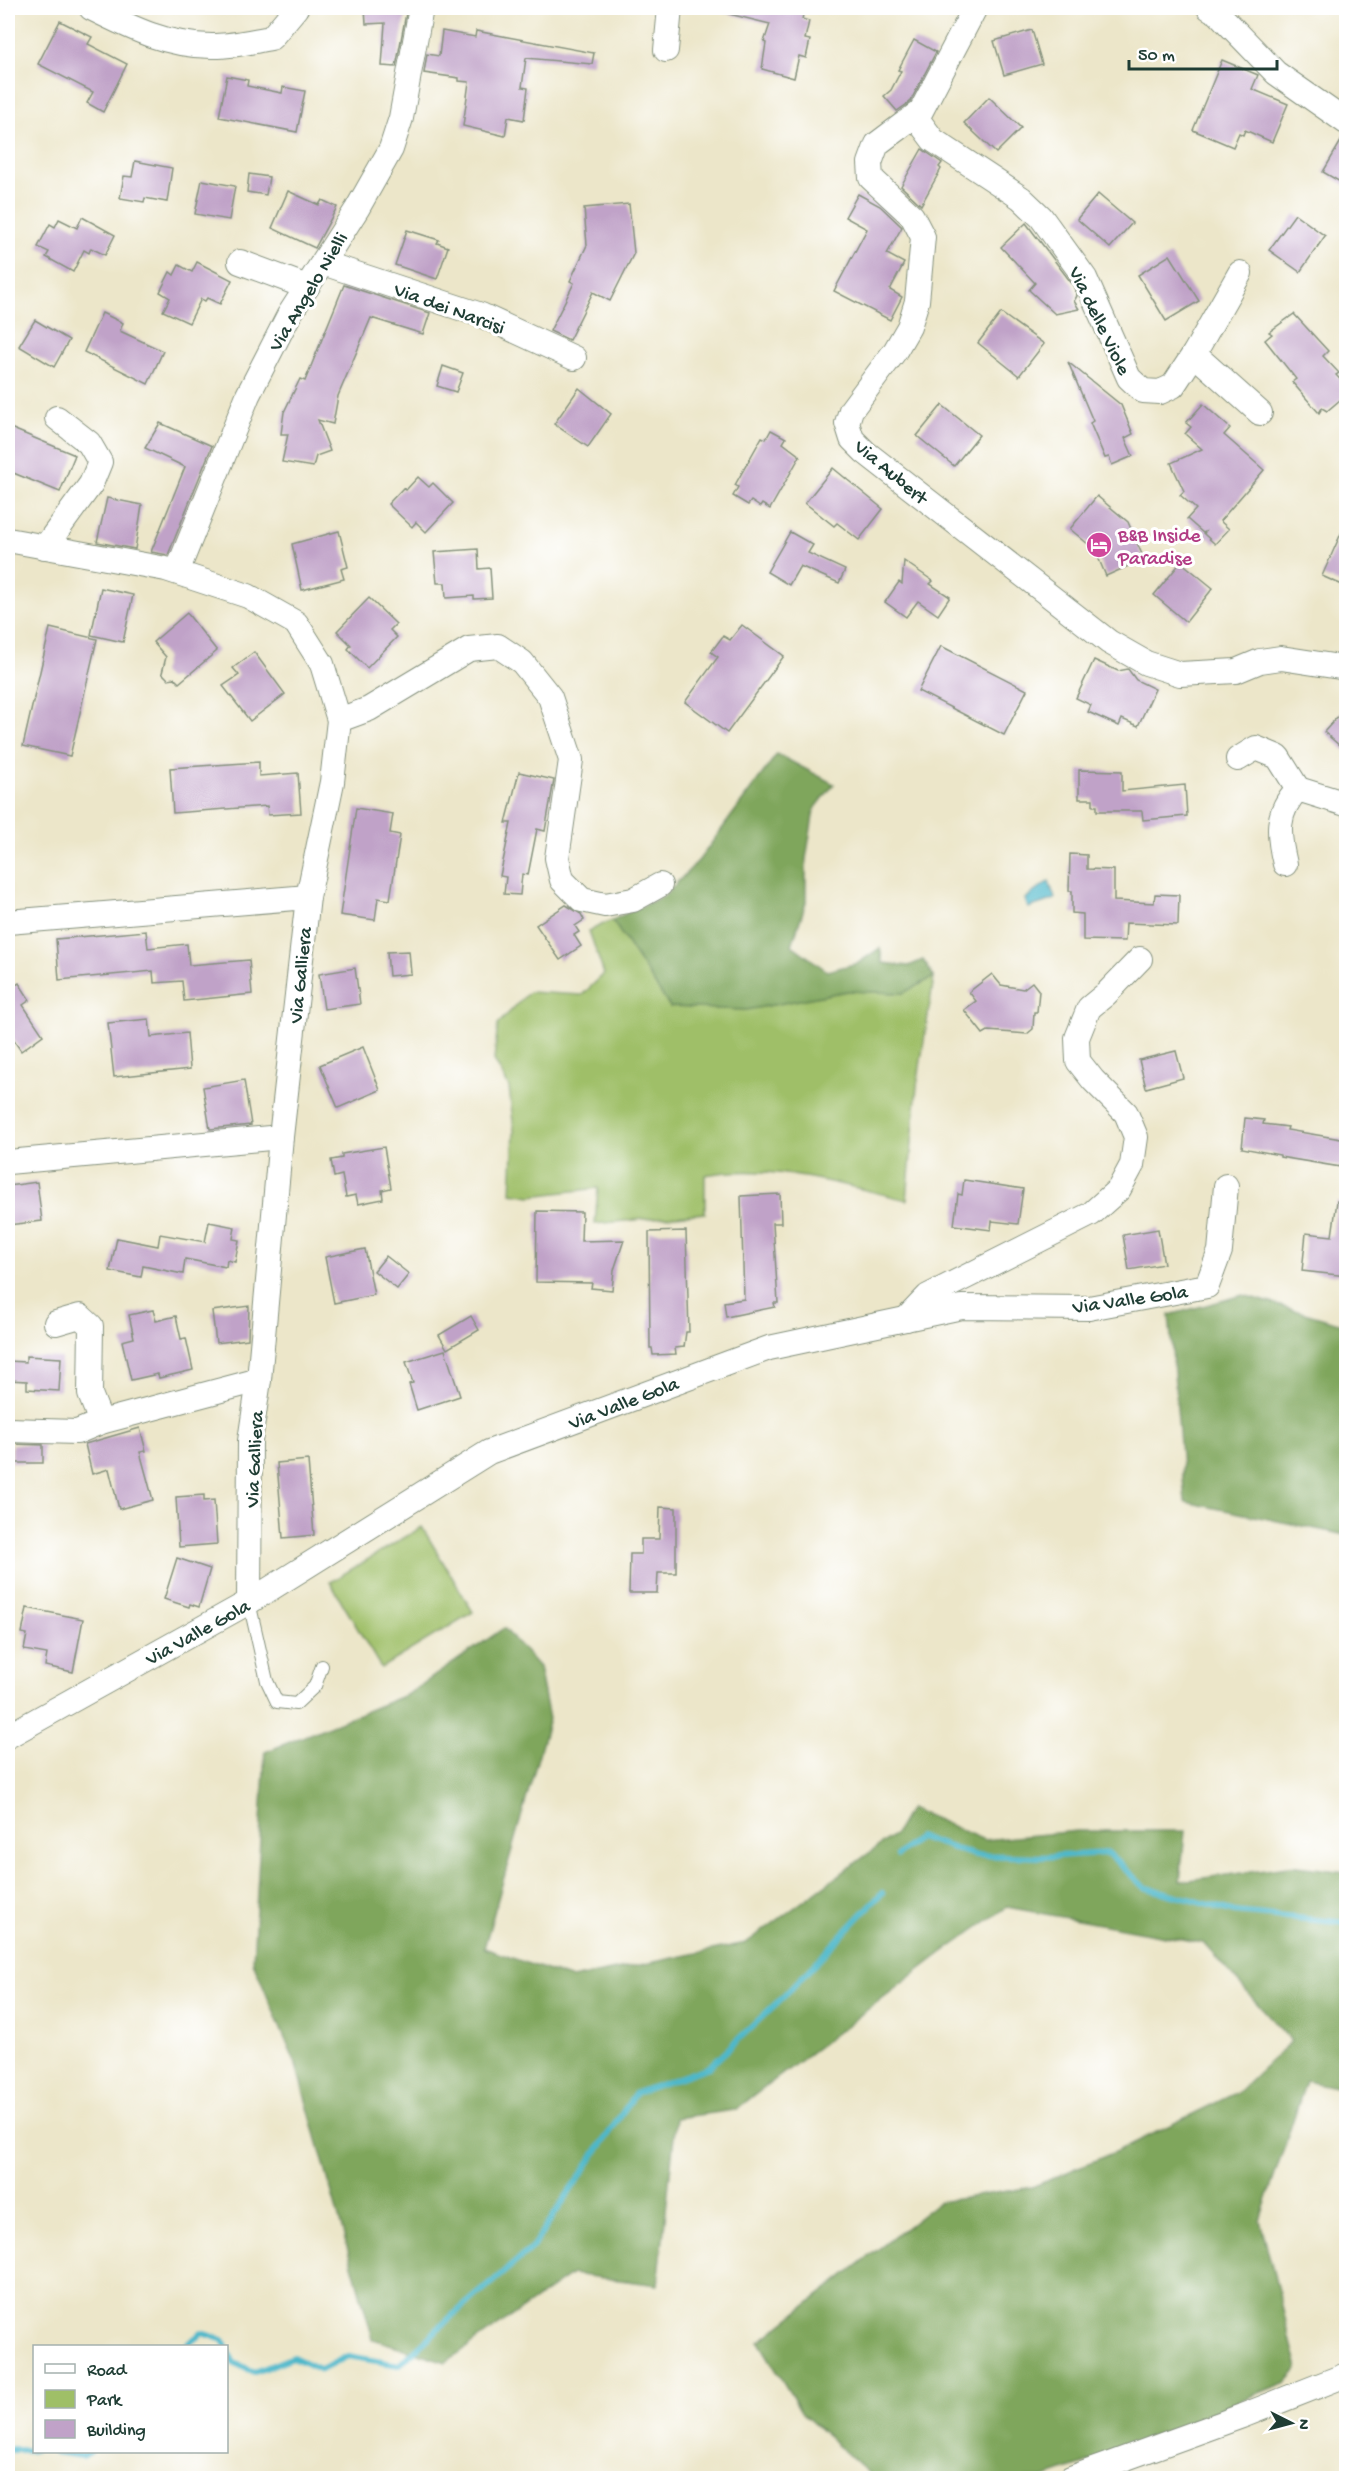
<svg xmlns="http://www.w3.org/2000/svg" width="1354" height="2486" font-family="'Gochi Hand',sans-serif">
<style>
.green{fill:#9fbf67;stroke:#5f7e4e;stroke-width:1.5}
.forest{fill:#7fa65c;stroke:#4f7248;stroke-width:1.5}
.water{fill:#4db8ca;stroke:#367a7f;stroke-width:1.5}
.lines{fill:none;stroke-linecap:round;stroke-linejoin:round}
.stream{stroke:#4db8ca;stroke-width:6}
.building{fill:#c0a2c8}
.service-casing{stroke:#86927e;stroke-width:14}
.minor-casing{stroke:#86927e;stroke-width:26}
.service{stroke:#fff;stroke-width:12}
.minor{stroke:#fff;stroke-width:24}
.labels{text-anchor:middle;stroke-width:6;stroke-linejoin:round;paint-order:stroke}
.street-label{font-size:20px;fill:#1f3d34;stroke:#fff}
.hotel-label{font-size:20px;fill:#b23c85;stroke:#fff;text-anchor:start}
</style>
<rect width="100%" height="100%" fill="#fff"/>
<filter id="ink" filterUnits="userSpaceOnUse"><feTurbulence type="fractalNoise" baseFrequency=".0167" numOctaves="2"/><feDisplacementMap in="SourceGraphic" scale="12" xChannelSelector="R" yChannelSelector="G"/><feConvolveMatrix kernelMatrix="1 2 1 2 8 2 1 2 1" color-interpolation-filters="sRGB"/></filter>
<filter id="wash" filterUnits="userSpaceOnUse"><feTurbulence type="fractalNoise" baseFrequency=".008" numOctaves="4" result="noise"/><feDisplacementMap in="SourceGraphic" scale="24" xChannelSelector="R" yChannelSelector="G"/><feGaussianBlur stdDeviation="1.35" result="paint"/><feColorMatrix in="noise" values="0 0 0 0 0 0 0 0 0 0 0 0 0 0 0 0 0 1.4 0 .05"/><feComposite in="paint" operator="in"/></filter>
<g filter="url(#wash)">
<rect width="100%" height="100%" fill="#ece6c9"/>
<g class="green">
<path d="M612 920 670 1007 746 1010 847 991 903 993 934 977 917 1086 907 1200C841 1185 773 1163 705 1175V1213L595 1224 598 1188 531 1196 511 1193 514 1131 509 1087 494 1060 498 1024 529 992 582 995 604 974 589 931Z"/>
<polygon points="422,1527 473,1612 381,1668 330,1582"/>
</g>
<g class="forest">
<polygon points="777,754 834,784 814,810 806,859 806,902 792,945 827,971 858,963 880,948 883,963 909,966 923,960 934,977 903,993 847,991 746,1010 670,1007 612,920 664,896 699,860"/>
<polygon points="1243,1295 1346,1325 1346,1535 1185,1502 1169,1315"/>
<polygon points="504,1628 539,1667 549,1719 484,1948 572,1979 746,1943 895,1834 910,1808 984,1840 1077,1831 1185,1831 1180,1881 1296,1866 1346,1872 1346,2089 1306,2081 1260,2220 1298,2369 1286,2382 1101,2458 1043,2478 874,2478 802,2413 759,2342 939,2202 1032,2187 1117,2151 1238,2092 1291,2041 1203,1943 1007,1907 942,1953 735,2110 676,2118 658,2285 572,2274 446,2362 373,2339 296,2065 253,1962 265,1752 408,1694"/>
</g>
<polygon class="water" points="1049,881 1055,899 1028,908 1025,899"/>
<g class="lines">
<g class="stream">
<polyline points="898,1855 919,1837 974,1855 1041,1857 1108,1853 1144,1887 1235,1912 1346,1923"/>
<polyline points="185,2346 202,2333 223,2340 226,2346"/>
<polyline points="226,2348 234,2363 255,2372 293,2357 321,2370 348,2356 399,2365 452,2316 531,2249 636,2093 709,2067 783,1997 882,1893"/>
<polyline points="8,2450 34,2450"/>
<polyline points="55,2452 83,2456 90,2452"/>
</g>
</g>
<g id="blocks">
<g class="building">
<polygon points="365,8 407,8 396,67 382,66 385,23 366,24"/>
<polygon points="726,8 805,8 802,19 809,21 805,39 810,40 806,58 799,56 794,78 762,69 766,43 764,42 770,24 725,13"/>
<polygon points="60,21 92,37 88,44 127,64 103,112 87,103 93,92 38,64"/>
<polygon points="1032,30 1042,64 1004,75 994,41"/>
<polygon points="442,31 475,37 476,31 594,53 592,64 526,58 522,87 528,88 524,120 508,117 505,136 463,126 469,82 459,81 459,78 424,73 427,54 439,56"/>
<polygon points="914,40 936,52 910,102 897,111 884,96 891,90 901,71 898,70"/>
<polygon points="1222,60 1258,75 1252,89 1288,104 1272,142 1245,130 1243,135 1239,133 1233,147 1193,130"/>
<polygon points="227,76 248,80 247,86 282,93 283,87 305,91 297,132 219,117"/>
<polygon points="989,97 1021,128 996,153 964,123"/>
<polygon points="1344,136 1347,136 1347,186 1323,172"/>
<polygon points="922,149 942,163 939,167 941,169 921,205 901,186"/>
<polygon points="135,161 172,168 167,202 145,198 144,202 120,198 124,176 132,177"/>
<polygon points="249,174 269,177 266,195 247,192"/>
<polygon points="202,180 235,186 229,220 195,214"/>
<polygon points="288,191 319,205 322,200 337,207 315,248 272,228"/>
<polygon points="858,194 880,206 902,227 887,254 904,263 890,290 902,297 890,320 834,291 867,229 845,217"/>
<polygon points="1098,194 1132,223 1110,248 1077,219"/>
<polygon points="629,204 634,253 610,301 593,292 569,340 550,331 574,283 570,281 587,245 584,208"/>
<polygon points="1295,214 1325,236 1300,272 1269,250"/>
<polygon points="82,217 115,235 105,255 91,248 89,253 84,250 73,272 46,257 49,252 38,247 50,224 55,227 59,219 77,228"/>
<polygon points="1026,223 1073,285 1077,296 1074,301 1079,309 1055,314 1029,290 1035,283 1001,247"/>
<polygon points="407,230 439,240 437,243 448,247 437,279 395,265"/>
<polygon points="1170,255 1199,301 1166,321 1138,275"/>
<polygon points="197,262 232,280 220,304 207,298 205,301 201,299 189,323 163,311 170,298 160,292 170,272 174,275 179,265 192,272"/>
<polygon points="344,285 430,313 423,334 371,318 338,396 333,424 318,420 330,451 316,456 313,467 282,462 288,434 281,434 284,412 300,379 305,381"/>
<polygon points="102,313 123,323 120,331 163,351 148,384 84,352"/>
<polygon points="1001,313 1044,344 1019,376 978,343"/>
<polygon points="1294,314 1328,351 1323,356 1339,373 1336,375 1347,387 1347,394 1327,411 1322,408 1319,413 1292,382 1296,379 1265,340 1272,334 1269,332"/>
<polygon points="35,320 69,340 54,367 19,346"/>
<polygon points="1068,362 1121,405 1133,434 1125,438 1133,456 1112,465 1109,457 1105,458 1090,423 1093,421"/>
<polygon points="443,366 463,373 456,392 437,386"/>
<polygon points="579,388 611,414 588,447 554,424"/>
<polygon points="1203,404 1230,428 1224,435 1264,470 1220,521 1229,529 1215,544 1204,534 1205,532 1203,533 1187,519 1196,509 1180,495 1184,491 1171,463 1202,449 1185,434 1191,427 1186,423"/>
<polygon points="942,405 979,435 954,466 917,436"/>
<polygon points="160,423 212,446 168,555 151,552 185,467 145,448"/>
<polygon points="8,427 75,455 60,492 11,472 13,468 8,467"/>
<polygon points="771,430 786,438 783,443 800,456 770,509 762,504 760,507 751,501 748,505 733,496 738,487 735,485 762,437 766,439"/>
<polygon points="833,468 883,509 859,540 837,523 834,526 805,503"/>
<polygon points="418,477 429,487 433,483 453,503 426,532 416,522 412,527 388,504 403,488 406,490"/>
<polygon points="1097,496 1128,522 1144,559 1106,576 1095,550 1070,529"/>
<polygon points="107,498 142,505 135,549 97,542"/>
<polygon points="1347,520 1347,587 1322,576"/>
<polygon points="339,531 348,567 341,569 344,579 302,590 292,544"/>
<polygon points="790,532 813,545 808,553 845,570 839,583 800,566 789,585 767,572"/>
<polygon points="478,549 479,569 490,568 492,598 474,599 474,596 446,598 445,583 437,583 434,552"/>
<polygon points="904,561 933,581 930,584 950,597 938,615 918,601 906,617 885,602 899,582 902,584"/>
<polygon points="1181,562 1213,588 1186,622 1154,595"/>
<polygon points="101,588 133,595 123,642 91,635"/>
<polygon points="369,598 396,624 390,630 397,637 367,668 348,649 351,645 337,631"/>
<polygon points="187,613 217,651 179,683 174,678 168,679 162,673 166,657 153,642"/>
<polygon points="742,625 784,656 727,733 685,702 718,657 711,652 723,636 730,640"/>
<polygon points="50,628 97,639 70,756 23,746"/>
<polygon points="941,646 1027,690 1004,735 918,691"/>
<polygon points="254,652 285,694 250,721 223,686 239,675 233,668"/>
<polygon points="1094,660 1118,671 1128,669 1136,680 1155,689 1138,726 1122,719 1119,726 1088,712 1091,705 1076,698"/>
<polygon points="1347,706 1347,752 1324,732"/>
<polygon points="259,762 259,776 298,773 301,813 268,815 267,806 173,813 170,768"/>
<polygon points="1079,770 1122,771 1122,791 1185,785 1187,816 1143,820 1142,811 1097,811 1097,806 1093,806 1093,799 1079,799"/>
<polygon points="519,772 554,780 545,831 537,829 528,875 522,874 520,895 504,894 506,877 500,876 511,823 506,823"/>
<polygon points="356,808 393,814 390,833 400,835 390,900 378,898 375,920 340,915"/>
<polygon points="1070,854 1087,855 1087,869 1114,870 1114,901 1154,903 1155,894 1179,895 1178,925 1126,923 1125,941 1083,940 1083,914 1072,913 1072,891 1069,891"/>
<polygon points="566,905 581,914 584,920 575,926 579,932 574,935 581,946 560,960 536,925"/>
<polygon points="146,931 148,948 187,944 189,965 249,960 252,994 184,1001 182,981 154,983 153,971 59,980 56,939"/>
<polygon points="409,951 411,974 389,976 387,952"/>
<polygon points="355,968 360,1004 324,1009 319,974"/>
<polygon points="992,974 1001,985 1023,989 1032,982 1039,991 1037,1012 1034,1012 1033,1029 1027,1034 988,1031 983,1034 964,1010 976,1001 969,992"/>
<polygon points="8,983 11,988 19,983 30,1000 23,1005 43,1035 21,1051 8,1032"/>
<polygon points="149,1019 151,1037 187,1033 190,1069 114,1077 108,1023"/>
<polygon points="363,1047 380,1090 338,1108 320,1065"/>
<polygon points="1176,1051 1183,1078 1146,1088 1139,1060"/>
<polygon points="244,1080 251,1125 210,1129 203,1087"/>
<polygon points="1245,1118 1264,1120 1263,1124 1288,1127 1287,1130 1347,1140 1347,1168 1280,1157 1280,1155 1242,1148"/>
<polygon points="384,1147 391,1188 382,1190 383,1199 358,1204 356,1195 346,1197 342,1175 334,1177 331,1160 342,1158 342,1154"/>
<polygon points="964,1180 1023,1189 1018,1224 992,1221 991,1230 954,1225 958,1194 962,1195"/>
<polygon points="37,1182 42,1221 8,1225 8,1186"/>
<polygon points="780,1194 781,1223 773,1223 778,1303 774,1303 775,1307 726,1317 724,1302 744,1299 741,1196"/>
<polygon points="1337,1201 1347,1202 1347,1276 1302,1271 1306,1233 1332,1236"/>
<polygon points="537,1211 582,1212 581,1241 624,1240 614,1270 612,1290 591,1288 592,1283 536,1282"/>
<polygon points="209,1222 235,1227 233,1239 239,1240 235,1262 227,1260 226,1267 185,1259 183,1274 143,1266 141,1277 110,1271 117,1238 158,1246 160,1234 205,1242"/>
<polygon points="1158,1229 1164,1264 1129,1270 1123,1235"/>
<polygon points="686,1231 689,1332 686,1332 684,1347 675,1348 676,1354 653,1355 652,1348 650,1348 649,1232"/>
<polygon points="365,1249 374,1295 334,1303 325,1257"/>
<polygon points="386,1256 409,1274 397,1289 374,1271"/>
<polygon points="249,1306 248,1339 216,1343 212,1311"/>
<polygon points="153,1310 156,1321 176,1316 181,1339 186,1338 193,1370 159,1378 158,1374 131,1380 122,1341 134,1338 129,1315"/>
<polygon points="471,1316 479,1330 447,1349 439,1335"/>
<polygon points="445,1350 460,1396 417,1410 409,1384 413,1383 406,1362"/>
<polygon points="26,1356 61,1358 59,1391 27,1389 27,1381 8,1380 8,1361 26,1362"/>
<polygon points="140,1428 146,1451 140,1452 153,1500 119,1509 109,1469 92,1474 85,1444"/>
<polygon points="12,1444 43,1445 43,1463 12,1463"/>
<polygon points="308,1460 314,1535 283,1538 277,1463"/>
<polygon points="204,1495 204,1501 214,1500 217,1544 179,1547 176,1497"/>
<polygon points="660,1507 676,1508 676,1573 658,1573 657,1593 629,1593 630,1554 641,1554 641,1539 659,1539"/>
<polygon points="177,1558 210,1569 199,1607 190,1604 189,1607 164,1599"/>
<polygon points="27,1608 83,1619 73,1672 45,1666 47,1654 24,1650 27,1634 22,1633"/>
</g>
</g>
</g>
<g filter="url(#ink)">
<use href="#blocks" fill-opacity="0" stroke="#86927e" stroke-width="1.5"/>
<g class="lines">
<g class="service-casing">
<polyline id="service" points="249,1602 267,1681 277,1702 296,1704 315,1686 322,1666"/>
</g>
<g class="minor-casing">
<g id="minor">
<path d="M91 8C131 28 169 47 215 46 233 46 253 41 271 38L296 8"/>
<polyline points="975,8 921,111 877,144 870,163 871,178 912,216 923,237 917,301 909,327 895,351 851,410 847,423 852,439 865,452 1109,642 1146,663 1180,674 1236,671 1260,661 1281,658 1346,668"/>
<polyline points="1209,8 1218,13 1276,73 1346,122"/>
<polyline points="666,50 670,8"/>
<polyline points="915,116 933,140 1021,198 1041,217 1085,278 1129,378 1143,391 1160,392 1173,386 1194,354 1240,273"/>
<polyline points="240,262 307,287"/>
<polyline points="323,263 481,315 574,358"/>
<polyline points="1194,354 1260,413"/>
<polyline points="8,540 166,569 248,596 296,623 322,664 339,720 332,782 308,897 281,1137 259,1380 250,1441 249,1602"/>
<polyline points="45,547 91,484 100,462 89,443 57,418"/>
<polyline points="177,572 248,395 289,315 357,209 391,149 401,118 421,8"/>
<polyline points="339,720 369,709 469,649 498,646 522,662 550,697 571,760 557,858 562,880 582,900 605,905 633,900 660,885"/>
<polyline points="1238,759 1256,748 1278,757 1298,789"/>
<path d="M1285 864C1278 835 1275 812 1298 789L1346 804"/>
<polyline points="8,922 308,897"/>
<polyline points="8,1162 281,1137"/>
<polyline points="906,1319 928,1296 1091,1214 1119,1189 1132,1165 1136,1137 1126,1113 1093,1080 1078,1061 1077,1038 1089,1008 1106,994 1140,959"/>
<polyline points="56,1323 80,1316 91,1326 90,1394 101,1422"/>
<polyline points="8,1430 77,1432 101,1422 259,1380"/>
<polyline points="8,1736 249,1602 489,1452 769,1348 962,1307 1089,1308 1207,1286 1220,1251 1226,1186"/>
<polyline points="1071,2478 1242,2416 1346,2375"/>
</g>
</g>
<use href="#service" class="service"/>
<use href="#minor" class="minor"/>
</g>
</g>
<defs>
<g id="hotel-disc" transform="scale(1.35)"><circle r="9.5" fill="#d1479c" stroke="#fff"/><path d="M-6-4.5h1.5V1H6V5H4.5V3h-9V5H-6ZM-4 0a1.8 1.8 0 1 1 3.6 0ZM.5 0V-2.5h3Q6-2.5 6 0Z" fill="#fff"/></g>
</defs>
<g fill-rule="evenodd">
<use href="#hotel-disc" x="1099" y="545"/>
</g>
<g class="labels">
<g class="street-label">
<text transform="translate(307 291) rotate(-59)" y="7">Via Angelo Nielli</text>
<text transform="translate(450 307) rotate(20)" y="7">Via dei Narcisi</text>
<text transform="translate(1101 320) rotate(64)" y="7">Via delle Viole</text>
<text transform="translate(892 471) rotate(40)" y="7">Via Aubert</text>
<text transform="translate(299 975) rotate(-84)" y="7">Via Galliera</text>
<text transform="translate(1130 1298) rotate(-8)" y="7">Via Valle Gola</text>
<text transform="translate(623 1402) rotate(-21)" y="7">Via Valle Gola</text>
<text transform="translate(253 1459) rotate(-87)" y="7">Via Galliera</text>
<text transform="translate(197 1631) rotate(-29)" y="7">Via Valle Gola</text>
</g>
<g class="hotel-label">
<text x="1118" y="541">B&amp;B Inside<tspan x="1118" dy="23">Paradise</tspan></text>
</g>
</g>
<rect width="1354" height="2486" fill="none" stroke="#fff" stroke-width="30"/>
<rect x="33" y="2345" width="195" height="108" fill="#ffffff" stroke="#a5b1ae" stroke-width="1.5"/>
<rect x="45" y="2364" width="30" height="9" fill="#ffffff" stroke="#a5b1ae" stroke-width="1.5"/>
<text x="87" y="2375" font-size="18" fill="#1f3d34">Road</text>
<rect x="45" y="2390" width="30" height="18" fill="#9fbf67" stroke="#a5b1ae" stroke-width="1.5"/>
<text x="87" y="2405" font-size="18" fill="#1f3d34">Park</text>
<rect x="45" y="2420" width="30" height="18" fill="#c0a2c8" stroke="#a5b1ae" stroke-width="1.5"/>
<text x="87" y="2435" font-size="18" fill="#1f3d34">Building</text>
<g transform="translate(1291 2423) rotate(96)" stroke="#ffffff" stroke-width="4.5" paint-order="stroke">
<path d="M0-4.5L10 22L0 15L-10 22Z" fill="#1f3d34"/>
<text y="-9" font-size="16" font-weight="bold" text-anchor="middle" fill="#1f3d34">N</text>
</g>
<path d="M1129 60v9h148v-9" fill="none" stroke="#1f3d34" stroke-width="3"/>
<text x="1138" y="60" font-size="18" fill="#1f3d34" stroke="#ffffff" stroke-width="4.5" paint-order="stroke">50 m</text>
</svg>
